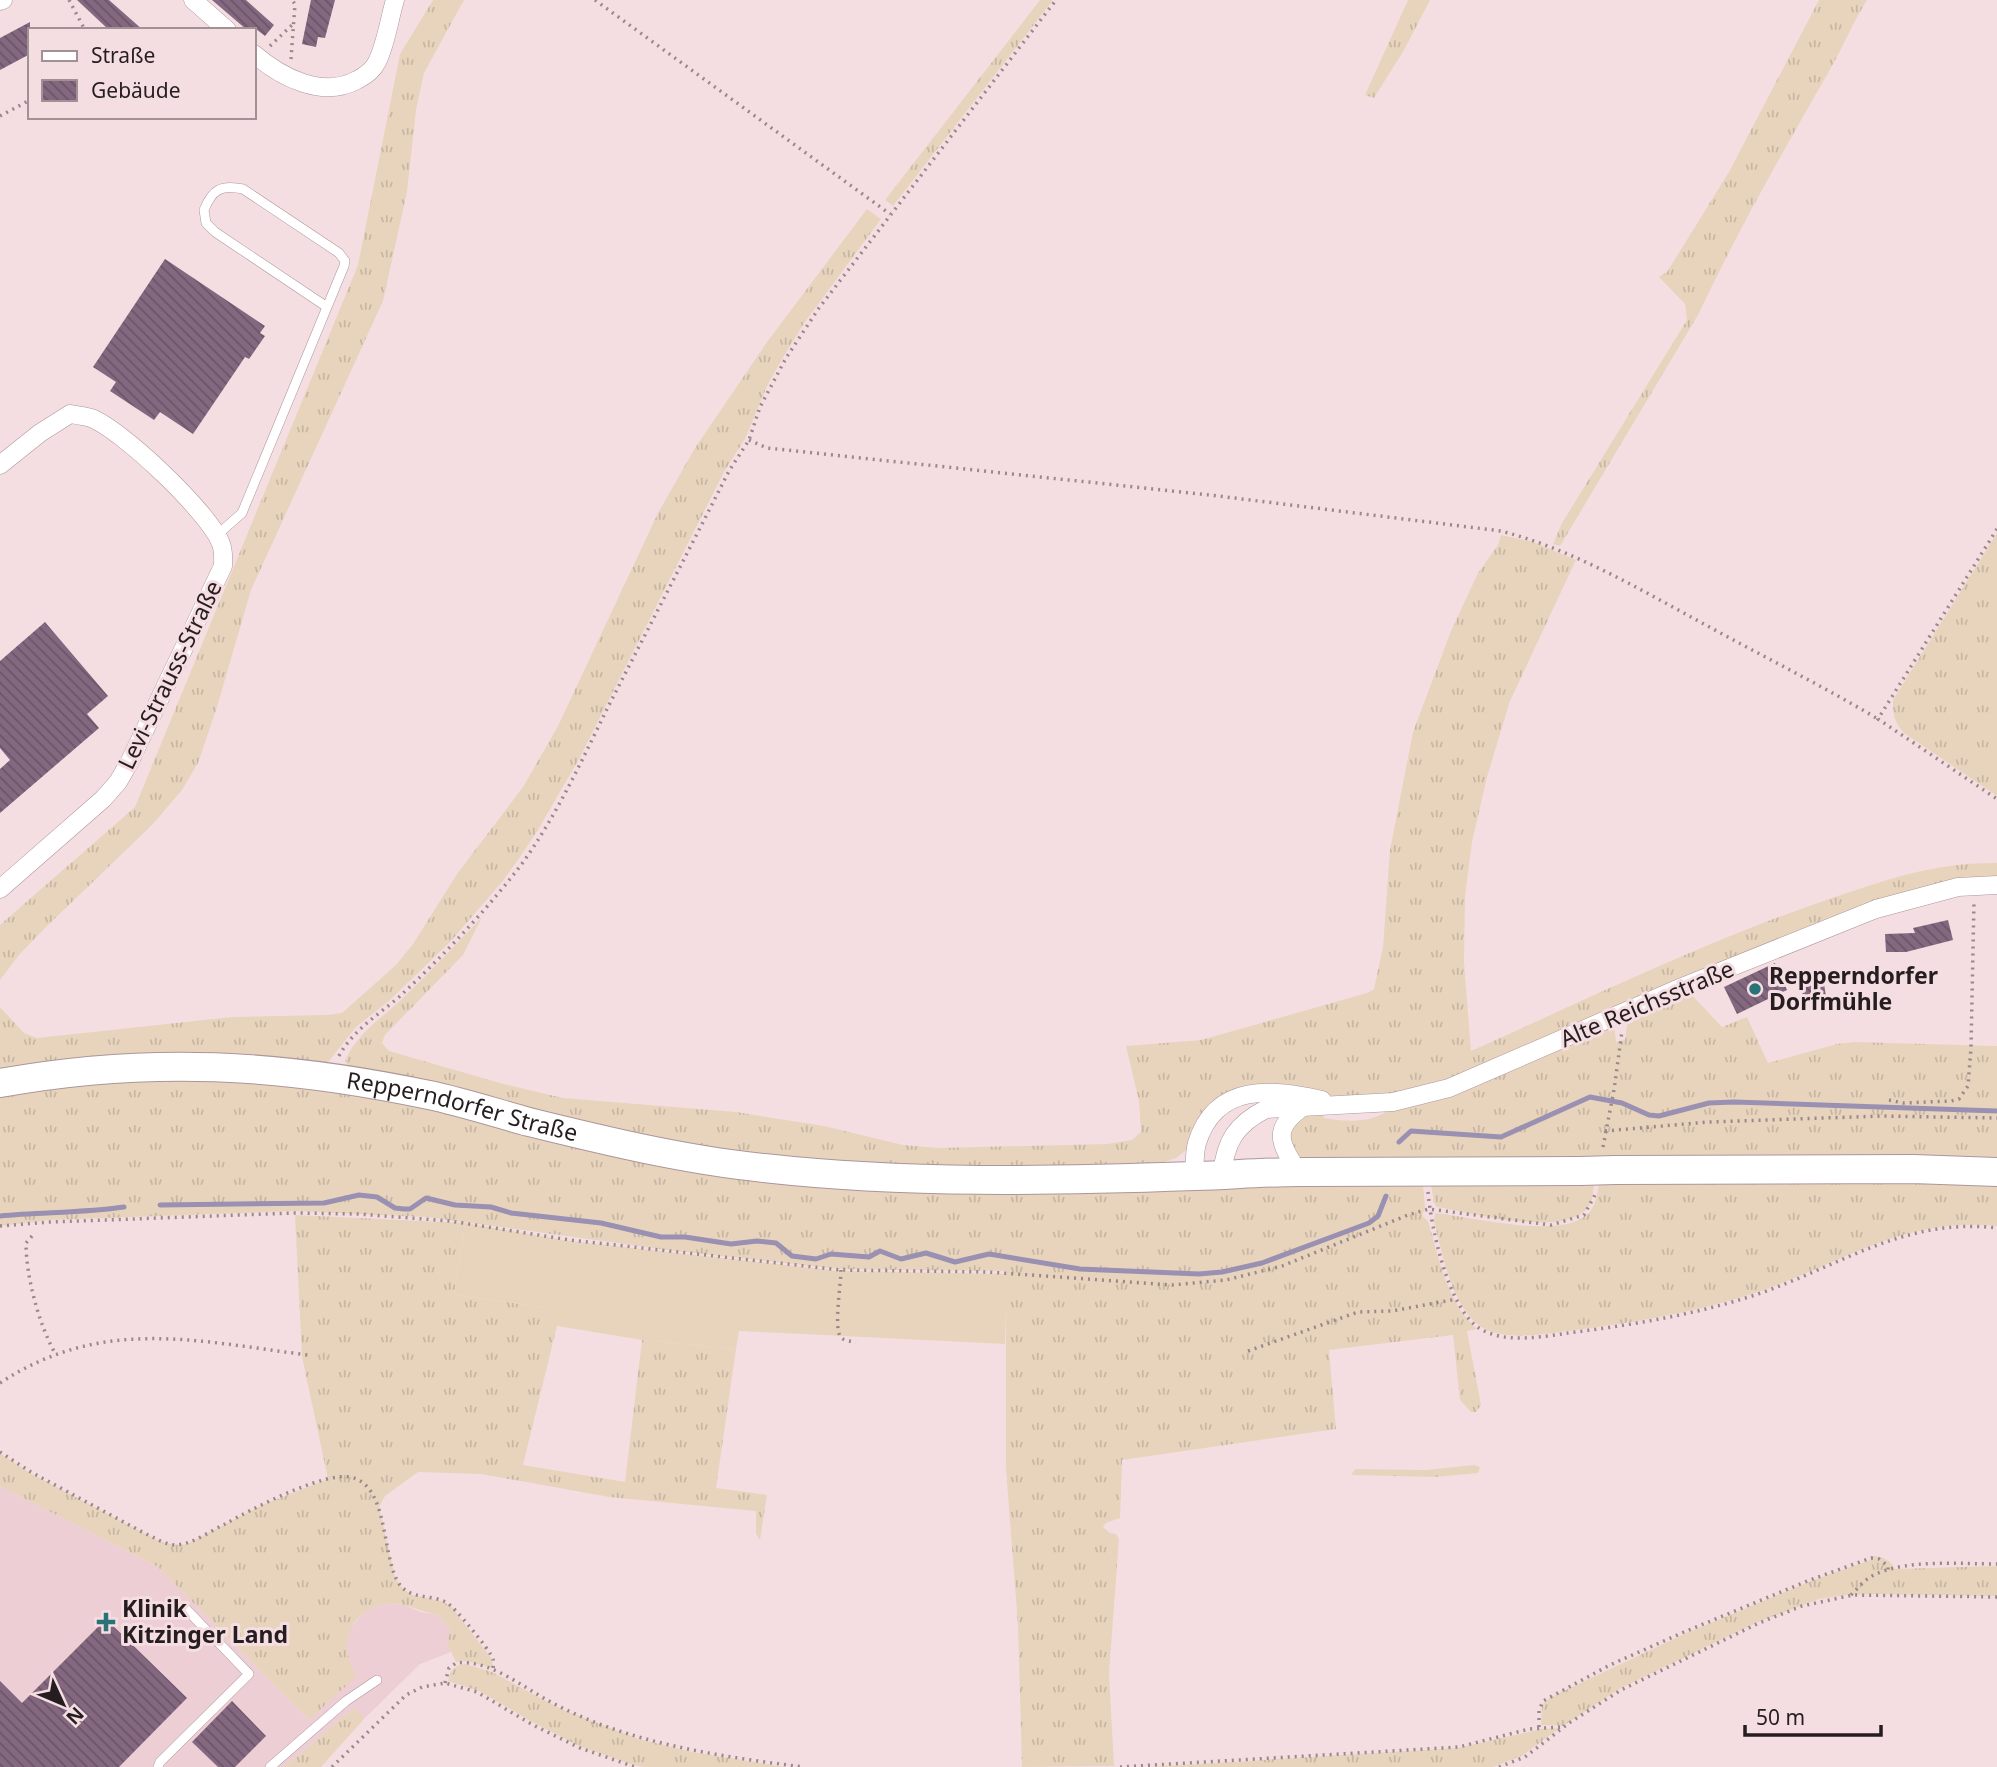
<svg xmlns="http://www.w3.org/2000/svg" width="1997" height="1767" font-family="'Noto Sans',sans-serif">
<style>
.built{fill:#edced4}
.grass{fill:url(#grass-tufts)}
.garden{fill:#e8d4bd}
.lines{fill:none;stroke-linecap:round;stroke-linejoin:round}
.stream{stroke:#9a90b1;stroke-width:5}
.building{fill:url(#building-back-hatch)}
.lane-casing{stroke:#ab969a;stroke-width:10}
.street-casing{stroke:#ab969a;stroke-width:19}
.primary-casing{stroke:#ab969a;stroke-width:30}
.path{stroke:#98888b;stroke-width:3.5;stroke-dasharray:2 5;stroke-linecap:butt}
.lane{stroke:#fff;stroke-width:9}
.street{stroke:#fff;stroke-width:18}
.primary{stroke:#fff;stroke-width:28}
.primary-bridge-casing{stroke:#ab969a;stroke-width:30;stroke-linecap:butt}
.primary-bridge{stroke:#fff;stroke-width:28}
.poi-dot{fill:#297378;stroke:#f5dee2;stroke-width:2.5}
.labels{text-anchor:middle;stroke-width:6;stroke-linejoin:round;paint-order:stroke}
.street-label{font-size:23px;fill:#251d1f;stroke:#f5dee2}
.poi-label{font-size:23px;font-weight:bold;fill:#251d1f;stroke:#f5dee2;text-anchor:start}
</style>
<defs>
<pattern id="grass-tufts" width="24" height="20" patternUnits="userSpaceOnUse" patternTransform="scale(1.75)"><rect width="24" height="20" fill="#e8d4bd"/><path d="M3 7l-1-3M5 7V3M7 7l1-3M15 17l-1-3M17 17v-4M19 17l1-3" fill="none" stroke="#c7b6a2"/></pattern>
<pattern id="building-back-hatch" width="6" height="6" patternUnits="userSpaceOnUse" patternTransform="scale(1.75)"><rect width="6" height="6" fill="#846880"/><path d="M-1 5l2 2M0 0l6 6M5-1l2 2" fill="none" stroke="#6c5568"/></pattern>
</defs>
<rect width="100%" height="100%" fill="#f5dee2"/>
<polygon class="built" points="0,1486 158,1567 309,1720 349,1664 346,1648 349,1630 363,1613 383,1603 404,1605 421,1612 438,1615 451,1632 446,1641 451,1652 420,1664 365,1718 353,1709 284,1767 0,1767"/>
<g class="grass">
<polygon points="433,0 464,0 424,73 416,110 407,192 383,301 251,590 217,707 198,763 182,790 152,825 43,930 19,955 0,980 0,925 135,807 358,265 400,54"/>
<polygon points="1040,0 1053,0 893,206 885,200"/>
<polygon points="1408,0 1430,0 1404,50 1374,98 1365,95"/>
<path d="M1819 0H1867C1854 21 1844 44 1832 66 1785 148 1738 230 1698 315L1560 546 1553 544 1562 523 1687 320 1685 304 1659 277 1667 272 1729 172Z"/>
<polygon points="867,209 881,219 805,322 785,354 768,384 745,439 724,472 579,759 538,830 518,860 502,882 450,942 390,1000 356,1027 325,1066 0,1077 0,1007 24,1033 37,1038 232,1017 326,1015 342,1013 396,965 413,944 457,874 523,787 558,726 658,513 695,448 767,342"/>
<path d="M1997 533V796L1904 733C1894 722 1893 715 1893 700Z"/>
<path d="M1501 535 1533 542 1576 560 1510 701 1487 777 1472 842 1465 896 1464 962 1471 1051C1590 998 1708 940 1832 898 1889 879 1936 862 1997 863V880L1953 882 1421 1091 1338 1098 1271 1086 1248 1089 1192 1146 1176 1158 1159 1164 885 1168 741 1160 349 1068 345 1061C357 1033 381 1019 403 998 430 972 456 944 482 917L463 955 385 1035 382 1043 389 1051 500 1083 563 1098 736 1112 824 1126 903 1145 938 1148 1107 1144 1132 1140 1141 1132 1139 1101 1126 1046 1201 1040 1367 993 1374 989 1383 947 1390 850 1413 732 1451 631 1478 573 1498 545Z"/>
<path d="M1688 991 1722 1027 1747 1017 1768 1063 1837 1044 1854 1042 1997 1046V1165L1295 1159 1287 1127 1292 1120 1322 1111 1324 1118C1347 1122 1374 1124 1392 1107L1614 1023 1616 1042 1625 1040 1628 1017Z"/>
<path d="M150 1075 333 1084 587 1145 1193 1189 1423 1184 1425 1208 1422 1216 1428 1221C1439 1258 1447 1303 1477 1329L1467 1331 1481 1405 1476 1412H1471L1460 1400 1453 1335 1329 1350 1336 1429 1122 1460 1120 1518 1106 1523 1103 1527 1110 1533 1116 1534 1119 1539 1109 1673 1114 1766 1022 1767 1018 1626 1006 1468V1271L840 1269 668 1250 427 1217 295 1211 49 1220 0 1226V1093Z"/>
<path d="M1997 1178V1226C1903 1216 1839 1265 1755 1293 1694 1313 1631 1323 1568 1331 1542 1334 1503 1342 1480 1326 1452 1307 1442 1252 1434 1221L1435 1213C1472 1217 1553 1238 1584 1217 1595 1210 1597 1196 1599 1184Z"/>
<path d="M1431 1184H1594C1593 1195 1592 1207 1582 1213 1551 1235 1473 1213 1437 1207L1434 1203Z"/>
<path d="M295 1215 465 1223 454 1295 558 1309 557 1326 523 1465 625 1482 642 1340 736 1349 716 1488 767 1495 760 1540 756 1534V1511L609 1497 481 1474 418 1472 385 1496 379 1507 395 1577 403 1589 413 1595 441 1601 451 1606 492 1659 493 1668 466 1661 456 1662 446 1641 451 1632 438 1615C420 1612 403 1601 384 1604 379 1604 374 1608 369 1610 343 1624 342 1654 357 1676L309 1720 158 1567 0 1486V1453L30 1473 146 1534C161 1542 170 1546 187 1544L262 1505 328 1479 302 1357Z"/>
<polygon points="1474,1465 1480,1467 1478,1473 1435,1477 1351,1475 1355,1469 1426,1470"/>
<path d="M1873 1556C1882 1556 1892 1561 1895 1569L1997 1566V1596L1873 1594 1846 1595 1819 1599 1758 1622 1621 1688 1563 1726 1541 1725 1542 1705 1551 1697 1684 1634 1811 1581 1873 1559Z"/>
<path d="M465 1664 492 1672 561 1709 639 1739 692 1752 785 1767H643L633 1765 581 1747 534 1723 479 1691 448 1681C451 1670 453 1666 465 1664Z"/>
<polygon points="354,1708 365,1718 321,1767 284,1767"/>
<polygon points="1560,1728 1523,1755 1493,1767 1150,1767 1458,1748 1541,1729"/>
</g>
<polygon class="garden" points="465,1223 569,1241 839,1271 1007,1274 1005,1344 739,1331 736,1349 642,1340 557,1326 557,1309 454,1295"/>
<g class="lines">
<g class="stream">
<polyline points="1399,1142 1411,1131 1501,1137 1590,1097 1622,1103 1649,1115 1659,1116 1709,1103 1734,1102 1997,1111"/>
<polyline points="160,1205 324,1203 359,1195 377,1197 395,1208 404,1209 410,1209 426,1198 455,1205 491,1207 511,1213 601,1223 661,1237 685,1237 731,1244 757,1241 776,1243 792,1256 816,1259 831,1254 869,1257 880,1251 901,1259 926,1253 955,1262 989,1254 1080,1269 1199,1274 1222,1272 1262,1263 1369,1223 1378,1216 1386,1196"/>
<path d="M0 1216C41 1212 83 1213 124 1207"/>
</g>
</g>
<g class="building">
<polygon points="77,0 109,0 143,30 109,30"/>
<polygon points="212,0 246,0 274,25 265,36 256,29 254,31 247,30"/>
<polygon points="311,0 335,0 325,38 318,37 316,47 302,44"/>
<polygon points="30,22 30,54 0,70 0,38"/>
<polygon points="165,259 265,326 260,333 265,336 249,359 245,357 193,434 160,412 154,420 110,391 116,382 93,367"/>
<polygon points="45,622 108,696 87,714 99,728 0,813 0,769 10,760 0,748 0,661"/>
<polygon points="1948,920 1953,940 1906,952 1886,952 1885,934 1915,933 1913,928"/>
<polygon points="1775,963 1787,990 1737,1014 1724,987"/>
<polygon points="1822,972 1826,996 1804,1000 1799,977"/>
<polygon points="106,1619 187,1698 119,1767 0,1767 0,1681 22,1703"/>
<polygon points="232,1701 266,1736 235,1767 218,1767 192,1742"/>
</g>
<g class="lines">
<g class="lane-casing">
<g id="lane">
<path d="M217 535 242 513 344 266 345 261 339 253 243 189C221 184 212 190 204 210L206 223 215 232 327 307"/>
<polyline points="158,1767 160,1762 249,1674 184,1607"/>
<polyline points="270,1767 346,1701 377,1680"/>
</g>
</g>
<g class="street-casing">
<g id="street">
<polyline points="193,0 227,30"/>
<polyline points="0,1 3,0"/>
<path d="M254 54C281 77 322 99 357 80 365 76 373 70 377 62 386 44 389 20 395 0"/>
<path d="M0 465 40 433 70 414C77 415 85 416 91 418 121 429 211 514 221 544 224 551 223 558 223 566L129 763 118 782 103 799 0 889"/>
<path d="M1298 1172C1280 1143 1271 1129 1303 1107"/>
<path d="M1222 1175C1225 1142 1236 1124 1266 1109L1393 1102 1449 1088 1682 987 1876 909 1958 887 1997 885"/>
<path d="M1194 1176C1195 1166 1194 1153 1197 1143 1216 1082 1272 1089 1322 1100"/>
</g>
</g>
<g class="primary-casing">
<g id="primary">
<path id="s1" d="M0 1083C149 1056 281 1064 429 1095 462 1102 496 1113 529 1122 606 1141 685 1160 764 1168 907 1184 1053 1181 1196 1176 1230 1175 1265 1172 1300 1172 1393 1171 1486 1172 1580 1171"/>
<polyline points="1615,1170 1913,1169 1997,1172"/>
</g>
</g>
<g class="path">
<polyline points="69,0 85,30"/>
<polyline points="595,0 890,214"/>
<polyline points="270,46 292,25"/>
<polyline points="291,59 295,4 292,0"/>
<polyline points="0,116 30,100"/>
<path d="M749 440 767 448 1210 495 1501 531C1574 550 1639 589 1704 624 1762 656 1821 685 1878 719"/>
<polyline points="1997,529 1878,719 1997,799"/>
<path d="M339 1056C353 1030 377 1016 399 997 442 957 485 912 521 865 556 817 582 760 608 707 648 629 689 550 729 471L749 440 760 407 786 358 819 308 1056 0"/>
<polyline points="1889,1100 1903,1103 1951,1101 1959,1099 1968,1086 1971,1048 1974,901"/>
<polyline points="1605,1131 1708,1122 1883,1116 1997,1118"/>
<polyline points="1603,1147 1614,1090 1622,1031"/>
<path d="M1428 1192C1431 1227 1448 1308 1479 1328 1504 1344 1540 1337 1568 1333 1631 1325 1694 1315 1755 1295 1839 1267 1904 1217 1997 1228"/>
<polyline points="0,1226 50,1222 295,1213 358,1214 450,1221 570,1240 841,1270 988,1272 1172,1285 1226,1280 1282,1266 1408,1215 1429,1209 1551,1225 1584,1215 1596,1193"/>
<path d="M32 1236 26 1243C26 1277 39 1325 56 1355"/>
<path d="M841 1270C841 1283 834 1326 840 1336 843 1341 850 1341 856 1342"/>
<polyline points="1248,1351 1358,1312 1392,1311 1457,1299"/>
<path d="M0 1383C102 1316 196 1341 308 1355"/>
<path d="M0 1452 31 1472 146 1534C156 1538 165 1545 176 1545 193 1544 210 1531 225 1524 254 1508 306 1481 338 1477 390 1470 380 1552 398 1582 409 1600 429 1594 446 1602 454 1606 490 1650 493 1659 494 1662 493 1667 493 1670"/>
<path d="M1851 1595C1859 1587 1866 1578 1876 1574 1909 1559 1961 1564 1997 1564"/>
<path d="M445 1683 449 1668 456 1663C489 1659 521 1686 549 1701 626 1743 717 1756 803 1767"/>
<polyline points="1539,1727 1539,1711 1543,1701 1610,1665 1684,1632 1810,1580 1871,1558 1879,1559 1888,1566 1888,1570"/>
<polyline points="332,1767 406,1695 422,1687 445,1683 477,1692 533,1725 580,1748 635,1767"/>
<polyline points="1120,1767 1459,1747 1529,1729 1563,1727"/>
<polyline points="1499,1767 1525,1757 1569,1723 1621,1690 1759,1623 1802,1606 1853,1595 1997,1597"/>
</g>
<use href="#lane" class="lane"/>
<use href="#street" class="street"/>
<use href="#primary" class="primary"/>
<g class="primary-bridge-casing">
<polyline id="primary-bridge" points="1580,1171 1615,1170"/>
</g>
<use href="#primary-bridge" class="primary-bridge"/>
</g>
<g class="poi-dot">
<circle cx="1755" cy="989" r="7"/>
<path d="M102.5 1611.5h7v7h7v7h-7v7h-7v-7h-7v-7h7z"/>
</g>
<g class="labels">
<g class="street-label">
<text transform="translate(170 675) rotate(-64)" y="8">Levi-Strauss-Straße</text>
<text transform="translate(1647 1004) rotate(-23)" y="8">Alte Reichsstraße</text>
<text dy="8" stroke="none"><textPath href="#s1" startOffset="467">Repperndorfer Straße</textPath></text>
</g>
<g class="poi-label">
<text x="1769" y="984">Repperndorfer<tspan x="1769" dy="26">Dorfmühle</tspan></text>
<text x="122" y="1617">Klinik<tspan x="122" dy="26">Kitzinger Land</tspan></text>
</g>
</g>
<rect x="28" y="28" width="228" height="91" fill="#f5dee2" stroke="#a29194" stroke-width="2"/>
<rect x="42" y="51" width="35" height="10" fill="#ffffff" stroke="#a29194" stroke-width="2"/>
<text x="91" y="63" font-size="21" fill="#251d1f">Straße</text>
<rect x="42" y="80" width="35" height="21" fill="url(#building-back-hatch)" stroke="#a29194" stroke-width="2"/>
<text x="91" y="98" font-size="21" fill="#251d1f">Gebäude</text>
<g transform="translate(63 1704) rotate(134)" stroke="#f5dee2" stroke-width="5" paint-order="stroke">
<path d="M0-5L12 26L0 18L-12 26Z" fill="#251d1f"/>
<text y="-10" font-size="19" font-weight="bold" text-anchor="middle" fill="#251d1f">N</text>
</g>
<path d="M1745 1725v10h136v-10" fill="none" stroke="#251d1f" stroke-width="3.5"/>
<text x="1756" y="1725" font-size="21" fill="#251d1f" stroke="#f5dee2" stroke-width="5" paint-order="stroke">50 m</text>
</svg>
